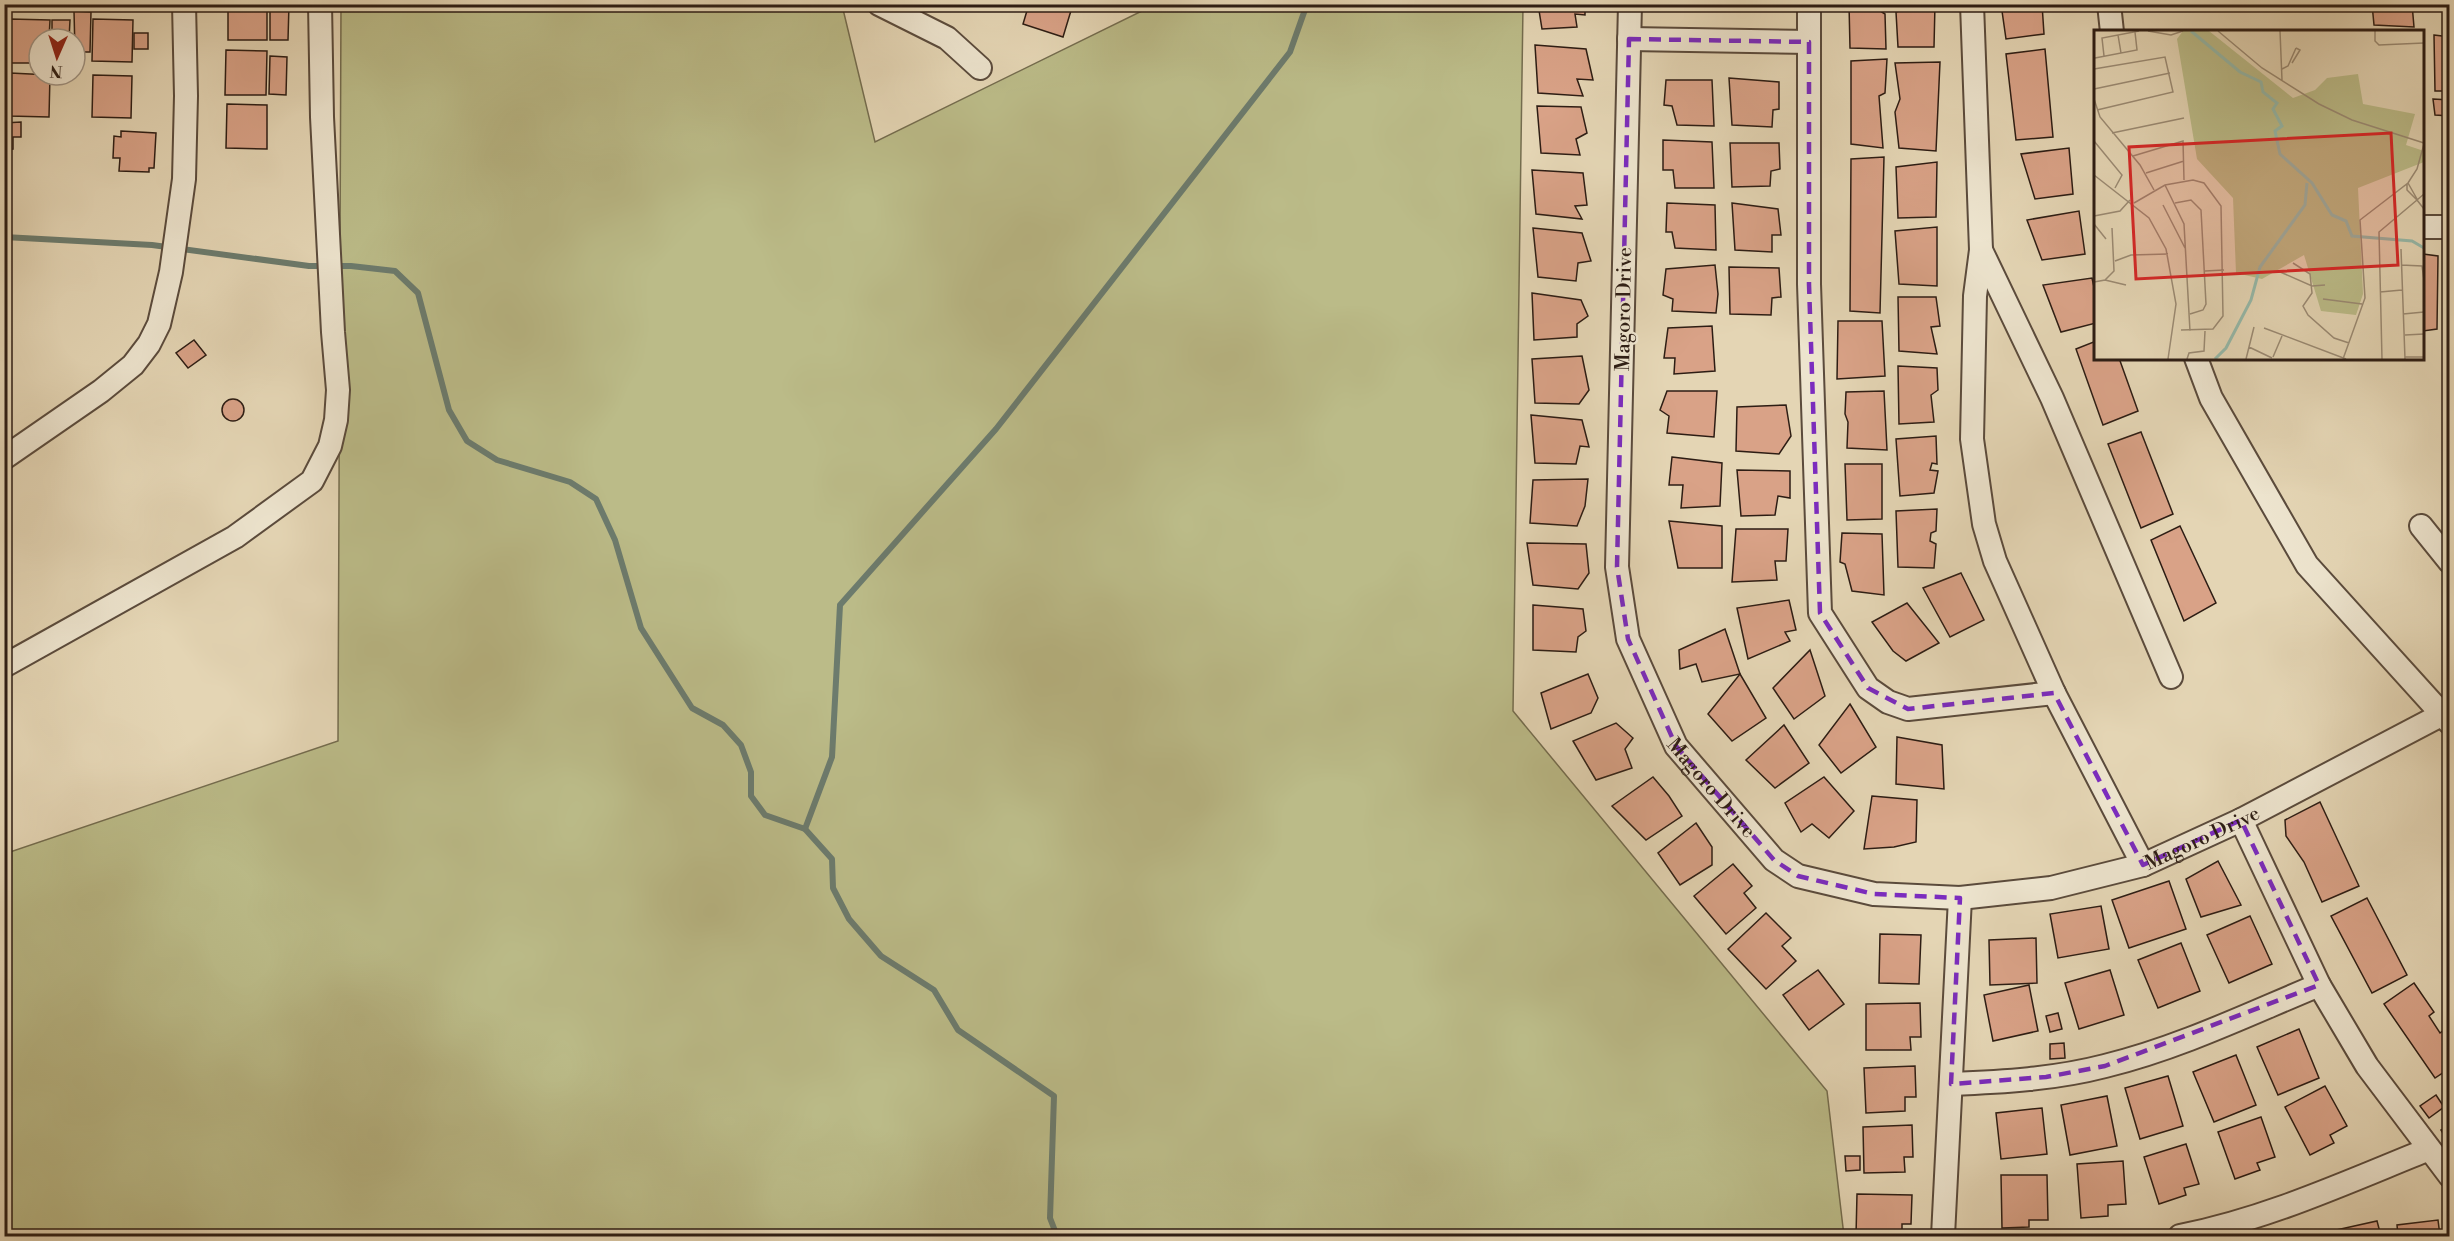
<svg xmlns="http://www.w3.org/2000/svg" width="2454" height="1241" font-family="'Libre Bodoni',serif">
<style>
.green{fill:#bb8;stroke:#746c4e;stroke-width:1.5}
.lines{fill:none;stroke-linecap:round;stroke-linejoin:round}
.stream{stroke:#6c7b6d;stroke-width:6}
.building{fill:#d9a287;stroke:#2d1d14;stroke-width:1.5}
.minor-casing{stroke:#5b4b3c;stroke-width:26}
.minor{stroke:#ede4ce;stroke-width:22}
.marked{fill:none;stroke:#7b2cbf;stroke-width:4.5;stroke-dasharray:12 8;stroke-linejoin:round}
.labels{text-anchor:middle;stroke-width:4.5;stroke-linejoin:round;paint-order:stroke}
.street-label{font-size:20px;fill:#2d1d14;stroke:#ede4ce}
.inset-river{fill:none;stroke:#96b9a9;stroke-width:3}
.inset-road{fill:none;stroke:#9b8b74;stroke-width:1.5}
.view{fill:#d62828;fill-opacity:0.15;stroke:#d62828;stroke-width:3}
.inset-edge{fill:none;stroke:#2d1d14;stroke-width:3}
</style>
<rect width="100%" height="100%" fill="#e4d5b4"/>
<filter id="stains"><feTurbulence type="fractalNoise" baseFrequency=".00333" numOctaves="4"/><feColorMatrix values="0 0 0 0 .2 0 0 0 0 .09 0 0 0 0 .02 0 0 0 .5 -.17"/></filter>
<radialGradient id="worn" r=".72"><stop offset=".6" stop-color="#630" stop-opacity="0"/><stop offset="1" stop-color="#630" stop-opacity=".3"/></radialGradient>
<polygon class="green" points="341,5 842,5 875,142 1154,5 1523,5 1513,711 1827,1091 1844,1236 5,1236 4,854 338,741"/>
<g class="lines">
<g class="stream">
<polyline points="4,237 152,245 309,266 351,266 395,271 418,293 449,410 467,441 497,460 570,482 596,499 615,540 641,628 692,708 723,725 741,745 751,772 751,796 765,815 805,829 832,859 833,888 849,919 881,956 934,990 958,1030 1054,1096 1050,1218 1057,1236"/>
<polyline points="805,829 832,757 840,605 996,429 1290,52 1307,4"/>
</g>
</g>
<g class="building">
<polygon points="10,4 50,4 50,7 10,6"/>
<rect x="228" y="4" width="39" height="36"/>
<polygon points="270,4 289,4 288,40 270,40"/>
<polygon points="1029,4 1073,4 1063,37 1023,24"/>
<polygon points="1538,4 1585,4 1585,15 1575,14 1577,27 1542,29"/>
<polygon points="1849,4 1878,4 1877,9 1885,14 1886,49 1850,48"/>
<polygon points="1902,4 1935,4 1934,47 1898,47 1896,12 1902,10"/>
<polygon points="2001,4 2042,4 2044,34 2006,39"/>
<polygon points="2372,4 2412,4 2414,27 2374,25"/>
<polygon points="74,11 91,12 90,52 75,52"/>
<polygon points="10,19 50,20 49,39 39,39 39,63 9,63"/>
<polygon points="93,19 133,20 132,62 92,61"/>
<polygon points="52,20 70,20 69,39 52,39"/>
<rect x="134" y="33" width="14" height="16"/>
<polygon points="2434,35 2450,37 2450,91 2435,91"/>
<polygon points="1535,45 1586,49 1593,80 1577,79 1583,96 1538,93"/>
<polygon points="2045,49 2053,137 2016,140 2006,54"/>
<polygon points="226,50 267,51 266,95 225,95"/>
<polygon points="270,56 287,57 286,95 269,94"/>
<polygon points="1887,59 1885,93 1879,96 1883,148 1851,144 1851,61"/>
<polygon points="1940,62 1936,151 1899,148 1895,112 1900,99 1895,63"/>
<polygon points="10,73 50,75 49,117 9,116"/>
<polygon points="93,75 132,76 131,118 92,117"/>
<polygon points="1729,78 1779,82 1779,109 1773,110 1772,127 1732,125"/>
<polygon points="1666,80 1712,80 1714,126 1677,125 1672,106 1664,105"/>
<polygon points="2433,99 2450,100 2450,116 2435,115"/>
<polygon points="227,104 267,105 267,149 226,148"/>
<polygon points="1537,106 1581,107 1587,133 1576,139 1580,155 1541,153"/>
<polygon points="21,122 21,137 13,137 13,149 4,150 4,123"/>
<polygon points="121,131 156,133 154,168 149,168 149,172 119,171 120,158 113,158 114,136 121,137"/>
<polygon points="1663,140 1712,142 1714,188 1675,188 1673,170 1663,170"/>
<polygon points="1730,143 1779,143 1780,169 1771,171 1770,186 1732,187"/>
<polygon points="2069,148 2073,194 2035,199 2021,154"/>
<polygon points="1884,157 1880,313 1850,311 1851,159"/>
<polygon points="1937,162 1936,217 1898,218 1896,167"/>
<polygon points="1532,170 1583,173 1587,205 1575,206 1582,219 1536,214"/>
<polygon points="1667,203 1715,205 1716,250 1675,248 1672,232 1666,232"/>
<polygon points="1732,203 1778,209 1781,235 1772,235 1772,252 1735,250"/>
<polygon points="2079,211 2085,254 2042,260 2027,220"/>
<polygon points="1937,227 1937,286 1899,284 1895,231"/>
<polygon points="1533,228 1582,233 1591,261 1578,263 1576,281 1538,277"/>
<polygon points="2423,254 2438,256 2437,329 2423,331"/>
<polygon points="2448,254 2450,332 2444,332"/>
<polygon points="1715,265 1718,294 1716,313 1672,311 1673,299 1663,295 1666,269"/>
<polygon points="1729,267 1779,268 1781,297 1772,298 1771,315 1730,314"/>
<polygon points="2092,278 2096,296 2096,323 2061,332 2043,285"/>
<polygon points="1532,293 1581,300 1588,316 1577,324 1577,337 1534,340"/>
<polygon points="1898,297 1936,297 1940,326 1931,327 1937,354 1899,351"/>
<polygon points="1838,321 1882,321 1885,376 1837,379"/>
<polygon points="1712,326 1715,371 1674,374 1675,358 1664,358 1668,328"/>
<polygon points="194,340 206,355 188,368 176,353"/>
<polygon points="2096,341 2096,358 2119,358 2138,411 2103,425 2076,349"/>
<polygon points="1582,356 1589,390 1579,404 1535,403 1532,359"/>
<polygon points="1898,366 1937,368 1938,390 1931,395 1934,422 1899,424"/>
<polygon points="1667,391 1717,391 1714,437 1667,433 1669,416 1660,410"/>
<polygon points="1884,391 1887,450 1847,448 1848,422 1845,414 1846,392"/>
<circle cx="233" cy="410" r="11"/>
<polygon points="1786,405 1791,436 1779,454 1736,451 1737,407"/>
<polygon points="1531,415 1582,420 1589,447 1580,446 1576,464 1535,463"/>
<polygon points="2141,432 2173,514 2141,528 2108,444"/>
<polygon points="1936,436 1937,464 1932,463 1930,470 1938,471 1934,493 1900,496 1896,439"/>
<polygon points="1672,457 1722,463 1720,506 1681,508 1683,485 1669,485"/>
<polygon points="1845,464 1882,464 1882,519 1847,520"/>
<polygon points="1737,470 1790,471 1790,498 1778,496 1775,515 1741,516"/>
<polygon points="1588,479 1585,506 1577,526 1530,523 1533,480"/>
<polygon points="1937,509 1936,531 1931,533 1930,541 1936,544 1934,568 1898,567 1896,511"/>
<polygon points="1669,521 1722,526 1722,568 1678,568"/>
<polygon points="2180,526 2216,603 2184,621 2151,540"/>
<polygon points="1736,529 1788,529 1786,561 1775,561 1777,580 1732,582"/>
<polygon points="1842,533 1882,534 1884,595 1852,591 1845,564 1840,562"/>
<polygon points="1527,543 1586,544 1589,573 1578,589 1533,585"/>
<polygon points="1961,573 1984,620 1950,637 1923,588"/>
<polygon points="1789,600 1796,630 1785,632 1790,641 1748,659 1737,608"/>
<polygon points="1907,603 1939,643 1906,661 1893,651 1872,622"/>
<polygon points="1533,605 1583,609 1586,631 1578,637 1576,652 1533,650"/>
<polygon points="1725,629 1740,674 1702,682 1696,664 1680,669 1679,650"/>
<polygon points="1810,650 1825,696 1794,719 1773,688"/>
<polygon points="1588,674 1598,698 1591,713 1551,729 1541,693"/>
<polygon points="1740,674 1766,718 1732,741 1708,714"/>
<polygon points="1850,704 1876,747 1841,773 1819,745"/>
<polygon points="1616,723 1633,738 1625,749 1632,768 1596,780 1573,741"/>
<polygon points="1784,725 1809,763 1775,788 1746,760"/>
<polygon points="1897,737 1942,745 1944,789 1896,784"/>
<polygon points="1653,777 1669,796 1682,816 1646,840 1612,806"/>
<polygon points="1824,777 1854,811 1829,838 1812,824 1801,832 1785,803"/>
<polygon points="1872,796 1917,800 1916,842 1894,847 1864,849"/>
<polygon points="2320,802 2359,886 2322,902 2304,862 2286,836 2285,820"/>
<polygon points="1696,823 1712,847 1712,865 1680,885 1658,853"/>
<polygon points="2218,861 2241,905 2201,917 2186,879"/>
<polygon points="1733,864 1752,886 1744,893 1756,908 1726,934 1694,896"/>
<polygon points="2169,881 2186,929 2129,948 2112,900"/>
<polygon points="2367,898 2407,975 2372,993 2331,916"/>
<polygon points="2101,906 2109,949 2058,958 2050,914"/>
<polygon points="1766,913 1791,938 1782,946 1796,961 1766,989 1728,949"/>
<polygon points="2250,916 2272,964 2229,983 2207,935"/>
<polygon points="1880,934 1921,935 1919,984 1879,983"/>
<polygon points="2036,938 2037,983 1990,985 1989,940"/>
<polygon points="2181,943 2200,991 2158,1008 2138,960"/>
<polygon points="1818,970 1844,1004 1809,1030 1783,995"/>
<polygon points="2110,970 2124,1015 2079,1029 2065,983"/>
<polygon points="2414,983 2434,1012 2429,1016 2440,1033 2445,1029 2450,1036 2450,1068 2435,1078 2384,1004"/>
<polygon points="2029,985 2038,1031 1993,1041 1984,995"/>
<polygon points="1920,1003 1921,1037 1910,1037 1911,1050 1866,1050 1866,1004"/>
<polygon points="2058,1013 2062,1029 2050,1032 2046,1016"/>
<polygon points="2299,1029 2319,1078 2278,1095 2257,1047"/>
<polygon points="2064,1043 2065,1058 2050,1059 2050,1044"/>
<polygon points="2236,1055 2256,1105 2214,1122 2193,1072"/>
<polygon points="1915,1066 1916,1097 1905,1097 1905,1111 1866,1113 1864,1068"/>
<polygon points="2168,1076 2183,1126 2140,1139 2125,1088"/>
<polygon points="2450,1085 2450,1099 2443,1089"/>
<polygon points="2325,1086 2347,1126 2330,1135 2334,1143 2310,1155 2285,1107"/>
<polygon points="2436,1095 2444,1107 2429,1118 2420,1106"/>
<polygon points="2107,1096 2117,1146 2070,1155 2061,1105"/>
<polygon points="2042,1108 2047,1154 2001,1159 1996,1113"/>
<polygon points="2261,1117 2275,1157 2257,1163 2260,1170 2235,1179 2218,1132"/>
<polygon points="1912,1125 1913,1157 1904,1157 1905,1172 1864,1173 1863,1127"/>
<polygon points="2450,1125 2450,1144 2449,1144 2441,1130"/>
<polygon points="2186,1144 2199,1184 2184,1188 2186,1195 2159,1204 2144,1157"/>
<polygon points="1845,1156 1860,1156 1860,1170 1846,1171"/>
<polygon points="2123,1161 2126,1204 2108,1205 2108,1216 2081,1218 2077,1164"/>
<polygon points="2001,1175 2047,1175 2048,1220 2029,1220 2029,1227 2002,1228"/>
<polygon points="1857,1194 1912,1195 1911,1224 1902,1224 1902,1236 1856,1236"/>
<polygon points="2438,1220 2440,1236 2398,1236 2397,1225"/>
<polygon points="2377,1221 2381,1236 2328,1236 2327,1232"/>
<polygon points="2315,1232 2316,1236 2290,1236"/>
</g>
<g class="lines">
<g class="minor-casing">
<g id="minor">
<polyline points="879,4 947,38 980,68"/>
<path id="s1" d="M1630 4 1617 567 1628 639 1676 746 1774 860 1798 876 1874 894 1960 898 2051 888 2143 865 2241 820 2441 715"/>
<polyline points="1809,4 1809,284 1820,613 1868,688 1888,702 1908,709 2054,693"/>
<polyline points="1972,4 1981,250 1975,296 1972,439 1984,524 1995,561 2054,693 2143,865"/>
<polyline points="2109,4 2112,32"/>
<polyline points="1629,39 1809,42"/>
<polyline points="2422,227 2450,227"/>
<polyline points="1981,250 2052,398 2171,677"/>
<polyline points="2196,358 2211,398 2307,565 2450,723"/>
<polyline points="4,458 101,391 133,365 149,344 159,324 171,272 184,179 186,96 184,4"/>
<polyline points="2421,526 2450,562"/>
<polyline points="4,666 235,537 312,481 330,446 336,420 338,390 333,332 322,117 320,4"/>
<polyline points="2241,820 2319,985 2367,1066 2450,1176"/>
<path d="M1951 1084C2003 1082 2055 1079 2105 1066 2179 1048 2249 1014 2319 985"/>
<polyline points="1943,1236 1960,898"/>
<path d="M2180 1236C2267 1219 2347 1182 2429 1149"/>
</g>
</g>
<use href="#minor" class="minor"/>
</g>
<path class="marked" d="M1629 39 1809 42V284L1820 613 1868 688 1908 709 2054 693 2143 865 2241 820 2319 985 2105 1066 2046 1077 1951 1084 1960 898 1874 894 1798 876 1774 860 1676 746 1628 639 1617 567Z"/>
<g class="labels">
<g class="street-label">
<text transform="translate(1623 309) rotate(-89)" y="7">Magoro Drive</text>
<text dy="7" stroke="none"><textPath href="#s1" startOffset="808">Magoro Drive</textPath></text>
<text dy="7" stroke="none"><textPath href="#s1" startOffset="1348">Magoro Drive</textPath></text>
</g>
</g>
<g transform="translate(2094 30)">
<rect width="330" height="330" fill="#e4d5b4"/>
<path d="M89 1H115L199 68 221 60 233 48 264 44 269 74 321 84 312 115 330 121V132L264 158 269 264 262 285 227 281 210 225 168 249 142 243 139 168 103 129 83 9Z" fill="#bb8"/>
<path class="inset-river" d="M97 1 146 42 167 52 169 62 183 73 179 79 188 96 181 101 186 124 218 153 238 185 252 191 258 206 318 211 330 218M121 329 132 318 157 270 166 237 211 175 213 153"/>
<path class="inset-road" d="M54 1 77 5 89 1M124 1 168 38 225 74 258 90 330 113M186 1 188 50M281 1V11L285 15 330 13M24 5 27 23M10 26 8 8 45 1M1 28 43 20 41 2M198 33 206 20 202 18M0 39 71 27 79 62 3 80M188 39 194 36 202 18M0 59 76 43M0 69 6 87 46 135 60 160M18 103 90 88M0 111 28 145 21 158M39 126 89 111 90 150M52 143 90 131M0 145 55 188 72 219 82 274 74 329M314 153 323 169M313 154V160L323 170M71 155 90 194 96 301M330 164 323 170 330 179M40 173 71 155 99 150 110 153 127 176 129 286 119 299 87 300M81 173 97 170 107 180 112 274 109 280 96 284M69 175 91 218M0 186 26 181 36 170M0 194 12 209M307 219 311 329M21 231 37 225 74 224M199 233 216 244 218 263 209 276 214 285 240 308 255 313M307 235 328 236 330 250M111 241 130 240M184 241 218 256 231 255M11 250 32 255M0 252 11 250 20 241 18 198M286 262 308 260M229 269 268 274M309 284 330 282M170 298 252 329M311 305 330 304M155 317 178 328M179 327 188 306M311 327H330M93 329 95 323 110 321 111 301M152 329 160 297M249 329 271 268 266 190 314 153 323 139 330 114M288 329 285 202 323 170"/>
<path class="view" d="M297 103 304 235 42 249 35 117Z"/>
<rect width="330" height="330" class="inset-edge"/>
</g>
<rect width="2454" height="1241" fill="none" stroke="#e4d5b4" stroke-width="24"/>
<rect x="6" y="6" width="2442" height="1229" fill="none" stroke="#2d1d14" stroke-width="3"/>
<rect x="12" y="12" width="2430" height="1217" fill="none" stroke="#2d1d14" stroke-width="1.5"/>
<g transform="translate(57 57) rotate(183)"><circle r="28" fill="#ede4ce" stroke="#a09484" stroke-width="1.5"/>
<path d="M0-4.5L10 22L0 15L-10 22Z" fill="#8f2418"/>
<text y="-9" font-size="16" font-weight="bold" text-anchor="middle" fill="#2d1d14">N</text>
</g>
<rect width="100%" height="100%" filter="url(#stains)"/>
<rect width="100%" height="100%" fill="url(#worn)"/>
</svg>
